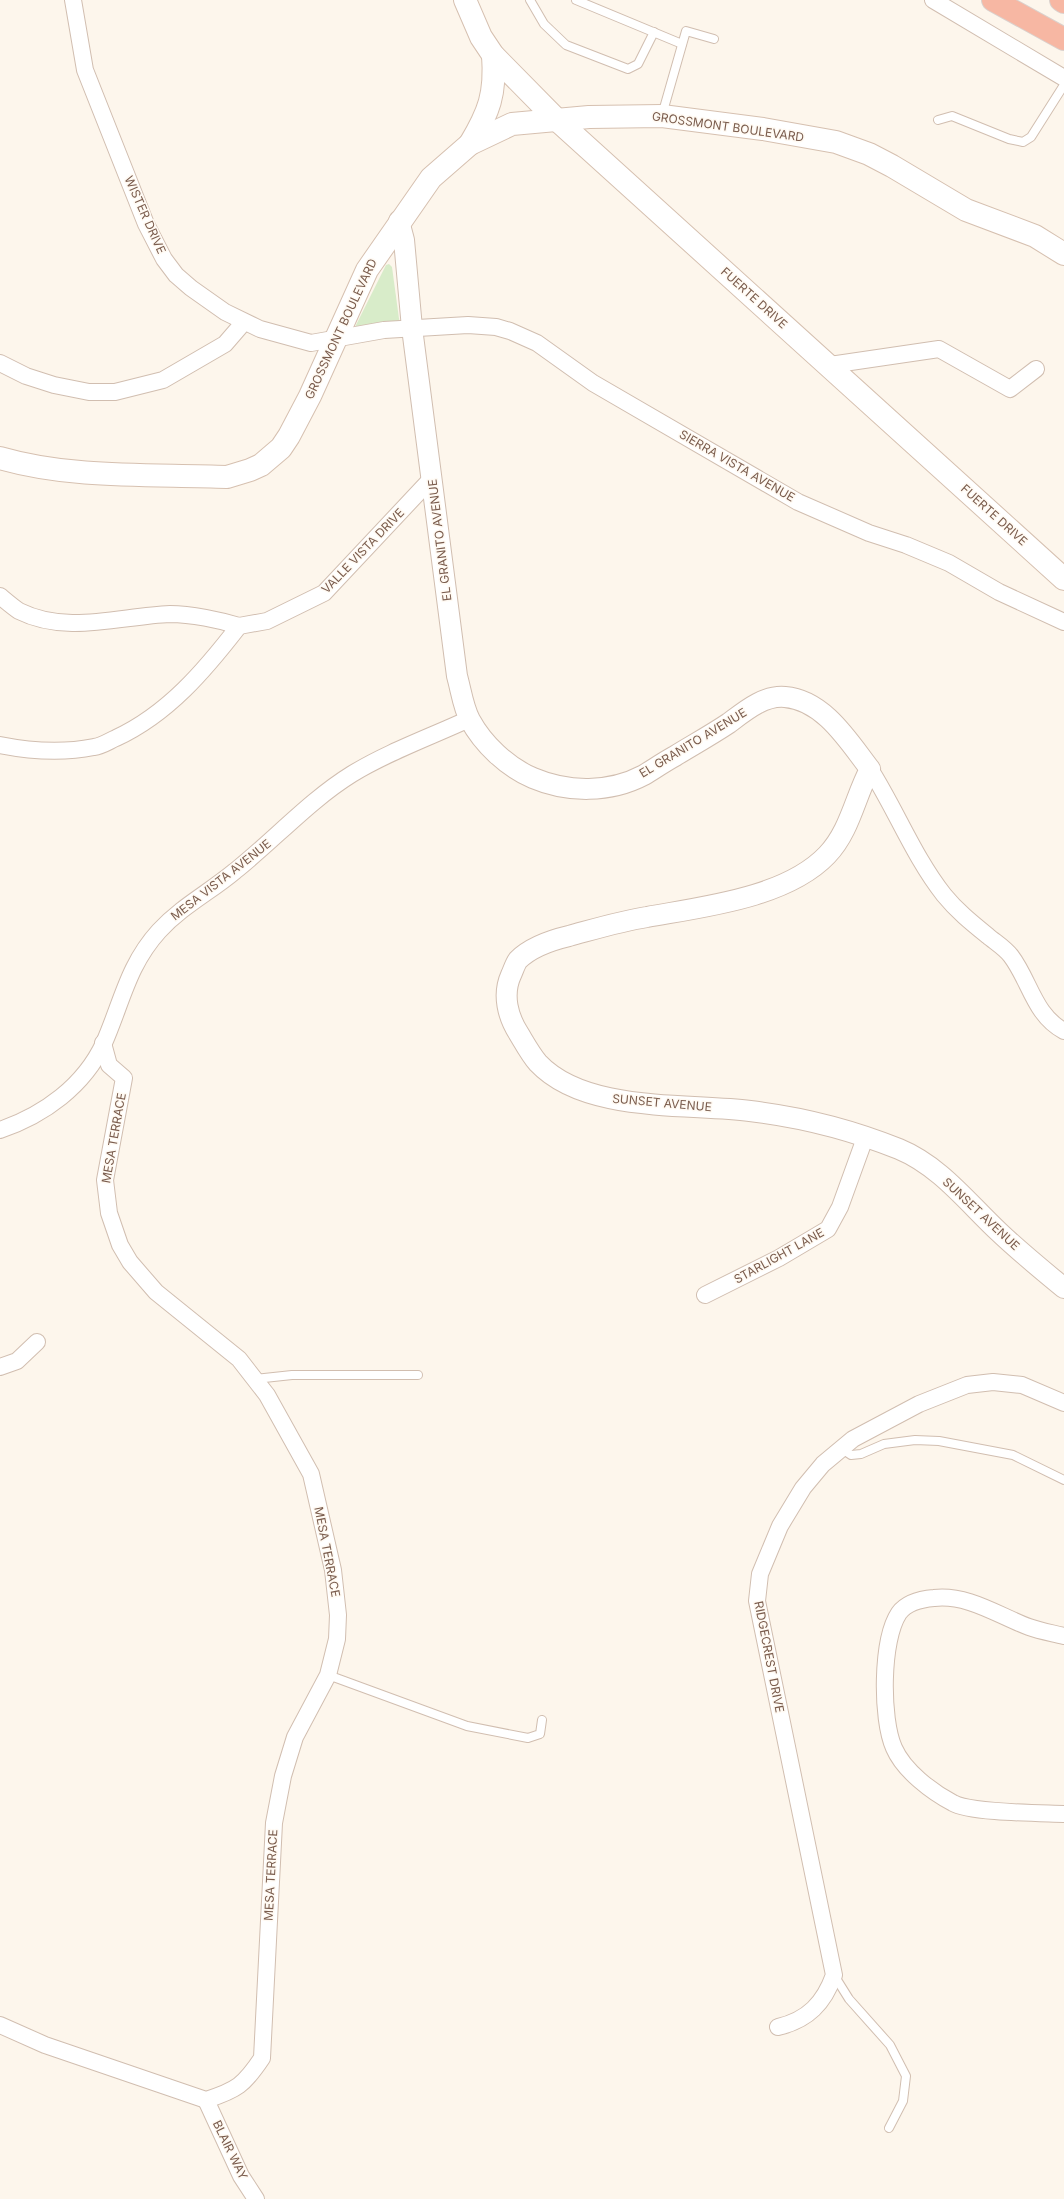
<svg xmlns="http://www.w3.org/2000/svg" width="1064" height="2199" font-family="Inter,sans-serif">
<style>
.green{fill:#d8ecc9}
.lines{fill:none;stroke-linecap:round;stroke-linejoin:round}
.service-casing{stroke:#d1beb0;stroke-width:10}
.minor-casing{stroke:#d1beb0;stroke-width:18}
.tertiary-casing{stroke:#d1beb0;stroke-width:22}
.secondary-casing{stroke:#d6c0b0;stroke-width:24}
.motorway-casing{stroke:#dad1cd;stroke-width:24}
.service{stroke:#fff;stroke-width:8}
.minor{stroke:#fff;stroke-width:16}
.tertiary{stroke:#fff;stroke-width:20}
.secondary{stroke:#fff;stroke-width:22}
.motorway{stroke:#f7b7a3;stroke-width:22}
.labels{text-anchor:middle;stroke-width:3;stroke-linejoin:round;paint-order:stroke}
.street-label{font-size:12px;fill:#7a5c4d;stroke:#fffaf3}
</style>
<rect width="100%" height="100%" fill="#fdf6ec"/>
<polygon class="green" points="389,264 392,267 400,326 352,333 386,265"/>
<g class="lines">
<g class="service-casing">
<g id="service">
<polyline points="530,0 544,24 566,45 628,69 638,64 654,32"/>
<polyline points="576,0 682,44"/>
<polyline points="662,115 686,31 714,39"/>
<polyline points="938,120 952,116 1009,139 1023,142 1031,137 1064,85"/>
<polyline points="255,1379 292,1375 418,1375"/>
<polyline points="842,1449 851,1455 861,1454 884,1444 915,1440 939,1441 1013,1455 1064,1480"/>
<polyline points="328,1675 467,1726 528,1738 540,1734 542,1720"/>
<polyline points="834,1975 849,1999 890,2045 906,2076 903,2101 889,2128"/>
</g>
</g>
<g class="minor-casing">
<g id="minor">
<polyline points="73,0 85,70 146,224 164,259 176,275 191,288 225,312 260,329 311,343 384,330 468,325 496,327 510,331 537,343 593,383 798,502 869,533 906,545 949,563 999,592 1064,622"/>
<polyline points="933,0 1064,78"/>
<polyline points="0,363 26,376 54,385 89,392 115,392 163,380 225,344 244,322"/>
<polyline points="830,365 939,349 1010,389 1036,369"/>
<path d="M0 596C6 601 13 607 19 611 67 635 120 616 170 614 191 614 220 620 239 626 205 670 168 714 116 738 109 741 102 746 94 747 64 753 30 751 0 745"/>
<polyline points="239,626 267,621 324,593 432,478"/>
<path d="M870 769C896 810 914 857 944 895 957 911 972 923 988 936 995 942 1005 948 1011 956 1030 981 1034 1015 1064 1031"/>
<path d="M0 1130C44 1115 84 1086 104 1043 122 1002 128 965 159 931 182 906 210 892 235 871 274 840 310 800 352 774 388 752 430 737 469 719"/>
<polyline points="705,1295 779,1258 828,1229 840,1207 865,1138"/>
<polyline points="0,1367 17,1361 37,1342"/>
<path d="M1064 1636C1052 1633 1040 1631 1029 1627 999 1616 968 1594 934 1598 922 1599 907 1602 899 1613 881 1640 881 1719 894 1748 904 1771 932 1792 953 1803 970 1813 1041 1813 1064 1814"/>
<path d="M0 2025 45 2045 206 2100C237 2090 244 2085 262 2058L274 1823 283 1776 295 1737 328 1675 337 1639 338 1615 333 1570 311 1474 267 1395 239 1359 156 1292 130 1262 120 1245 109 1213 105 1180 124 1078 109 1065 103 1043"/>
<path d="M778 2027C808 2020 824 2003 834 1975L757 1601 760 1574 780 1526 803 1488 823 1464 853 1439 919 1404 967 1385 993 1382 1022 1385 1064 1403"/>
<polyline points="206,2100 241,2176 256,2199"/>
</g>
</g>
<g class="tertiary-casing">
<path id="tertiary" d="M399 221 404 240 412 328 457 676C461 690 463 707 470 720 483 744 507 767 533 778 568 793 610 793 644 775 654 769 664 762 675 756 693 745 711 735 729 723 745 711 764 695 785 697 824 700 849 742 870 769 855 797 850 831 827 855 786 898 702 907 647 917 621 921 595 929 569 936 552 940 531 947 518 960 515 964 513 971 511 975 502 995 508 1017 519 1034 525 1044 531 1055 538 1063 585 1113 687 1103 750 1111 801 1117 852 1130 899 1149 940 1166 968 1203 999 1232 1020 1252 1042 1270 1064 1288"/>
</g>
<g class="secondary-casing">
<g id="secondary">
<polyline points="465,0 481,37 493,55 556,119 1064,579"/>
<path d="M470 144C489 112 496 94 493 55"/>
<path d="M0 458C72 479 152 474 227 477L250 470 261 465 281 448 289 436 310 396 367 270 431 178 470 144 512 124 589 117 662 116 763 129 836 142 869 154 892 166 966 210 1035 236 1064 254"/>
</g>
</g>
<g class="motorway-casing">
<g id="motorway">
<polyline points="993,0 1064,39"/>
<polyline points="1061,0 1064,2"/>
</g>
</g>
<use href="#service" class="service"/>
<use href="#minor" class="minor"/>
<use href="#tertiary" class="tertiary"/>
<use href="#secondary" class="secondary"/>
<use href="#motorway" class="motorway"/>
</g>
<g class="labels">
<g class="street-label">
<text transform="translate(728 127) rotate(8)" y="4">GROSSMONT BOULEVARD</text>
<text transform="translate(145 215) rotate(66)" y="4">WISTER DRIVE</text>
<text transform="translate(754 298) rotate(42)" y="4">FUERTE DRIVE</text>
<text transform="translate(341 329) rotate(-65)" y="4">GROSSMONT BOULEVARD</text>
<text transform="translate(737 466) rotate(30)" y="4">SIERRA VISTA AVENUE</text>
<text transform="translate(994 515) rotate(42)" y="4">FUERTE DRIVE</text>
<text transform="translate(440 540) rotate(-97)" y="4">EL GRANITO AVENUE</text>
<text transform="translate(363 551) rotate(-46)" y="4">VALLE VISTA DRIVE</text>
<text transform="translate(693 743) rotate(-31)" y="4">EL GRANITO AVENUE</text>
<text transform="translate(221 880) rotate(-38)" y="4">MESA VISTA AVENUE</text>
<text transform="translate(662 1103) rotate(5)" y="4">SUNSET AVENUE</text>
<text transform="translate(114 1138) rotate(-80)" y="4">MESA TERRACE</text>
<text transform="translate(981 1214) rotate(43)" y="4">SUNSET AVENUE</text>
<text transform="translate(779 1256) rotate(-29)" y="4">STARLIGHT LANE</text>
<text transform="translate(327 1552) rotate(79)" y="4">MESA TERRACE</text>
<text transform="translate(769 1657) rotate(79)" y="4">RIDGECREST DRIVE</text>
<text transform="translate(271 1875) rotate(-87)" y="4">MESA TERRACE</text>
<text transform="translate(230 2150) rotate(64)" y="4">BLAIR WAY</text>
</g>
</g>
</svg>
